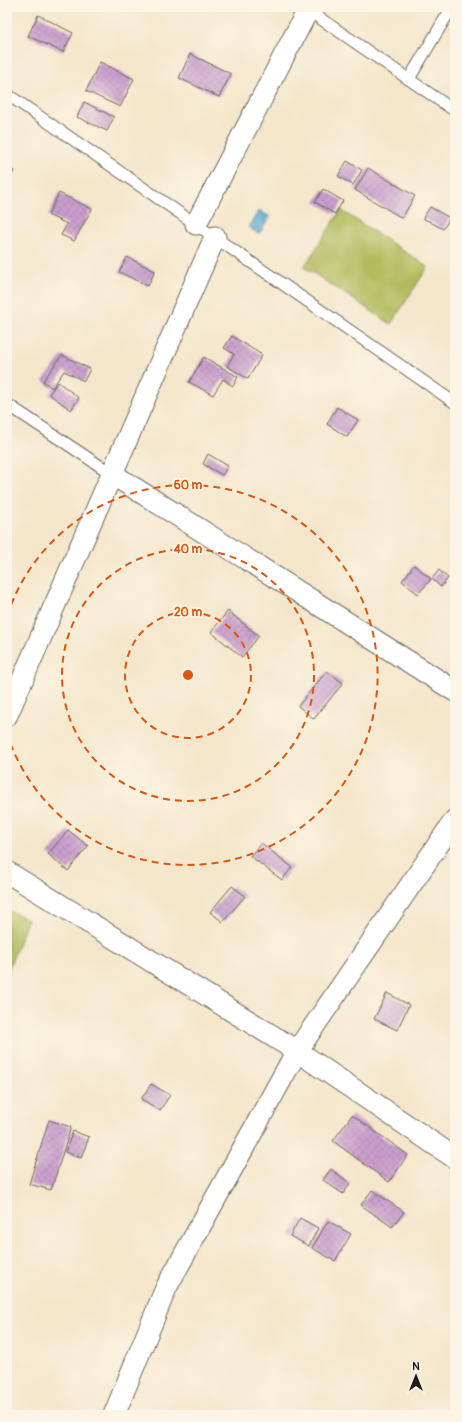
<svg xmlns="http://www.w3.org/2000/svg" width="462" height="1422" font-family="Pangolin,sans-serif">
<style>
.pitch{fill:#b0bb5d;stroke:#666c3c}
.water{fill:#58a6d1;stroke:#3a6176}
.building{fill:url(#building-cross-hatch)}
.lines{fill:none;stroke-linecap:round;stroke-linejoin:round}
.lane-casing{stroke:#686359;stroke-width:13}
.street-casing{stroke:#686359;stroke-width:23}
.lane{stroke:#fff;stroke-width:11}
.street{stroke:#fff;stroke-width:21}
.ring{fill:none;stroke:#de560d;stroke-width:2;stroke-dasharray:7 5}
.centre{fill:#de560d;stroke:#fcf5e5;stroke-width:2}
.ring-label{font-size:12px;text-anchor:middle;font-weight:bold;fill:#de560d;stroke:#fcf5e5;stroke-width:3.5;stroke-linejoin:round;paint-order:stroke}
</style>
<defs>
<pattern id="building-cross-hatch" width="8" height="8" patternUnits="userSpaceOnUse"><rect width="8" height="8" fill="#ca9fce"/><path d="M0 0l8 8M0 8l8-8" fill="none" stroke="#ad88b0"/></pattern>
</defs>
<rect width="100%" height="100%" fill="#fcf5e5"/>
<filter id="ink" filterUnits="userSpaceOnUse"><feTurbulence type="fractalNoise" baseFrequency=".025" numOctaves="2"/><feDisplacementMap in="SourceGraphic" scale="8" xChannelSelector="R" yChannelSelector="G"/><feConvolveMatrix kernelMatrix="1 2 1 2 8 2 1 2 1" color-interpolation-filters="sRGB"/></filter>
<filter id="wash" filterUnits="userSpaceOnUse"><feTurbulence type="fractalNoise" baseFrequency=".012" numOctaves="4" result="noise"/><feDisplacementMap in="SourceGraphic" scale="16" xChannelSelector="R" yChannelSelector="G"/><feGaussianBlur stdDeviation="0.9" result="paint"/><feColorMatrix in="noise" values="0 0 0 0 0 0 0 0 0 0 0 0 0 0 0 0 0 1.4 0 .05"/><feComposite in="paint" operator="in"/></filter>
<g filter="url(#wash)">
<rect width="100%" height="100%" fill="#f4e6cb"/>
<g class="pitch">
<polygon points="341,210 428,267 391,324 304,267"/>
<polygon points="7,910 28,919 7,973"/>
</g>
<polygon class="water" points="259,210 270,217 259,234 248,227"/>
<g id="blocks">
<g class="building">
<polygon points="38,15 73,33 63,52 28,36"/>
<polygon points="190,54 231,74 219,97 179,78"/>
<polygon points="100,62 134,79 120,107 86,91"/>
<polygon points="84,102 114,117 107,131 77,117"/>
<polygon points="347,161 362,170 353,185 338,176"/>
<polygon points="7,167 14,171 10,179 7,178"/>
<polygon points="368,168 415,196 402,218 355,190"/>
<polygon points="323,189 343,201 335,214 315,202"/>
<polygon points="59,193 92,209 74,241 61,235 67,224 48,215"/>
<polygon points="430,207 450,218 443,229 423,218"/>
<polygon points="127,257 155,271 148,286 119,272"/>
<polygon points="232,336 262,355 248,379 227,366 234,354 224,348"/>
<polygon points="62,355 90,369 84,381 64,371 52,388 43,381"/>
<polygon points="204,357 238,377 233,386 223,379 213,395 189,382"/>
<polygon points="58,382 79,398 71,410 49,394"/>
<polygon points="337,407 358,420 347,437 327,424"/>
<polygon points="208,454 228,466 222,475 203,464"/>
<polygon points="414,565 431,579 418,594 402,581"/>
<polygon points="439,570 448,578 441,587 432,579"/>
<polygon points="228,611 259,636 242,657 211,632"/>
<polygon points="327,671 343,683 314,719 298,706"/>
<polygon points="68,830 88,846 68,871 48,854"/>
<polygon points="261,843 292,867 282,880 250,856"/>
<polygon points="232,886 245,896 223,922 210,912"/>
<polygon points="387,993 409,1005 397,1030 374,1019"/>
<polygon points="151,1084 170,1095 160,1110 141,1099"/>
<polygon points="352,1115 408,1155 389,1182 333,1141"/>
<polygon points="49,1120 71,1127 51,1190 29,1184"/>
<polygon points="73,1131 89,1137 81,1158 65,1152"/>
<polygon points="331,1169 350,1183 343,1194 323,1180"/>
<polygon points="372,1190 404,1212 392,1227 361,1205"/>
<polygon points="300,1218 318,1228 309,1246 290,1236"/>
<polygon points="328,1221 351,1234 335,1261 312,1248"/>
</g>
</g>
</g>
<g filter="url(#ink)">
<use href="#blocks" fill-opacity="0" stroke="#686359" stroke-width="1"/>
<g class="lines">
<g class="lane-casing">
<g id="lane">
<polyline points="305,8 455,111"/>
<polyline points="409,79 452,7"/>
<polyline points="7,94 455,403"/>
<polyline points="7,404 112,474"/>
</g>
</g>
<g class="street-casing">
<g id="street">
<polyline points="196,224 308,10"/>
<polyline points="112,474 455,691"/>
<polyline points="7,715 215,237"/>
<polyline points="7,872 297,1051 455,1158"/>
<polyline points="114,1415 166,1288 297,1051 455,820"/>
</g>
</g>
<use href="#lane" class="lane"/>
<use href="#street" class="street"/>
</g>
</g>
<g class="ring">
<circle cx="188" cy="675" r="63"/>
<circle cx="188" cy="675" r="126"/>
<path d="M7 616A190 190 0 1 1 7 734"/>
</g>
<circle cx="188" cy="675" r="6" class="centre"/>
<g class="ring-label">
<text x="188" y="489">60 m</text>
<text x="188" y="553">40 m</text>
<text x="188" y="616">20 m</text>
</g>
<rect width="462" height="1422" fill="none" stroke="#fcf5e5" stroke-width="24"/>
<g transform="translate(416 1376)" stroke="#fcf5e5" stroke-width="3" paint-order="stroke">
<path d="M0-3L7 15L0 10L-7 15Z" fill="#1c1c1c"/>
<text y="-6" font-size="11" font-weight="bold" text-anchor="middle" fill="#1c1c1c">N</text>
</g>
</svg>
